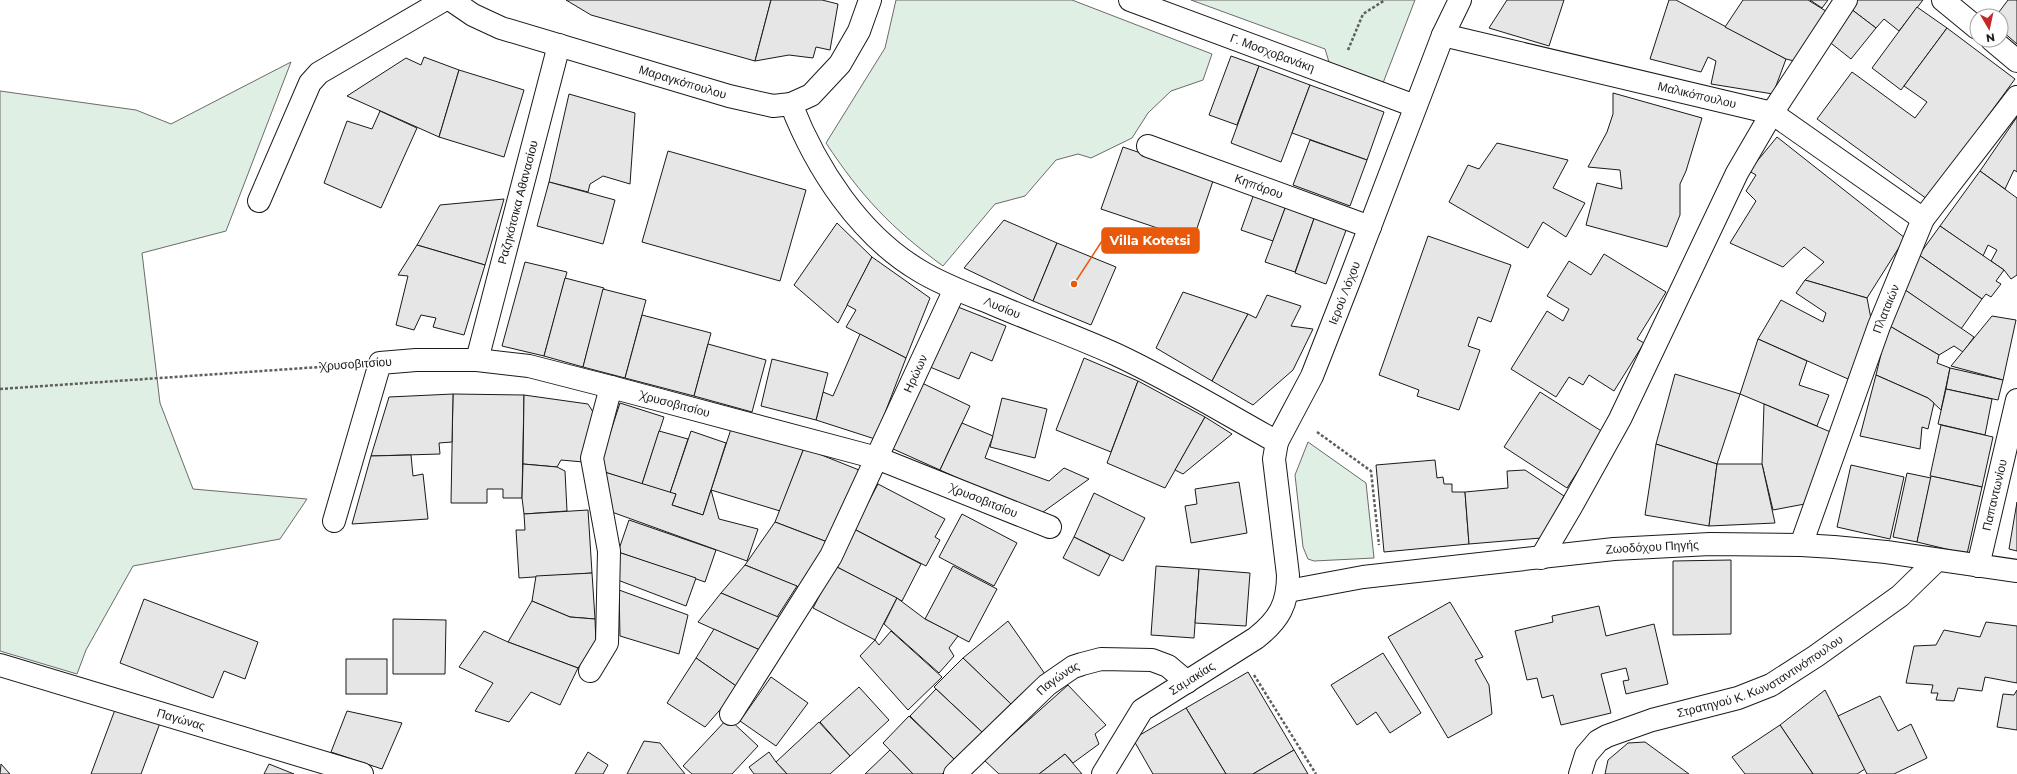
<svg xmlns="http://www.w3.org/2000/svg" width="2017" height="774" font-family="Montserrat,sans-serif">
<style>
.green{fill:#e0efe3;stroke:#6a6a6a}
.building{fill:#e6e6e6;stroke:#1a1a1a}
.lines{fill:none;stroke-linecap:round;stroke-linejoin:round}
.minor-casing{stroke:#1a1a1a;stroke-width:24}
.secondary-casing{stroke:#1a1a1a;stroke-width:24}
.path{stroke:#5f5f5f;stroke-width:2.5;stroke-dasharray:3 2;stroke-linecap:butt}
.minor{stroke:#fff;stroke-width:22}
.secondary{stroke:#fff;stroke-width:22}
.labels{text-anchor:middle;stroke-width:3;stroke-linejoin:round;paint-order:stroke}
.street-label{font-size:12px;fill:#1a1a1a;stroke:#fff}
.leader{fill:none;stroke:#e8590c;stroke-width:1.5}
.callout-dot{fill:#e8590c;stroke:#fff;stroke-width:1.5}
.callout{fill:#e8590c;stroke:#e8590c;stroke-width:1.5}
.callout-label{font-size:13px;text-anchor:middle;font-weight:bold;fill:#fff}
</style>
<rect width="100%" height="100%" fill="#fff"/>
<g class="green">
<path d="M896 0H1072L1212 54 1203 80 1171 91 1148 113 1132 138 1091 158 1078 154 1056 160 1025 196 995 204 943 266C891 228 861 196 826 143L885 48Z"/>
<polygon points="1191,0 1415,0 1383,83 1329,62 1325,49"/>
<polygon points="291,62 226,231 142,253 160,403 193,489 307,499 280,539 133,566 86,650 77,674 0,651 0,91 136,110 171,124"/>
<polygon points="1308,442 1366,483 1374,558 1314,561 1308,559 1303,547 1295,475"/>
</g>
<g class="building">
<polygon points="566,0 771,0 755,61 591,15"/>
<polygon points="771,0 822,0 838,4 830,50 816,47 813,58 789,55 755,61"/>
<polygon points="1507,0 1564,0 1549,46 1489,28"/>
<polygon points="1669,0 1676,0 1786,59 1773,94 1711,84 1716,61 1708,57 1701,72 1650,59"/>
<polygon points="1743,0 1808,0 1829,13 1802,63 1786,59 1725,27"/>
<polygon points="1810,0 1828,0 1822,8"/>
<polygon points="1853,0 1923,0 1899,31 1884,19 1876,28 1851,9"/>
<polygon points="2008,0 2017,0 2017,44 2001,30 2001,16 1996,16"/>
<polygon points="1917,7 1947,28 1901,90 1872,68"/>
<polygon points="1851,9 1876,28 1851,59 1827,40"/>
<polygon points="1947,28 2015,79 1927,199 1817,119 1852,72 1915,118 1927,102 1904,86"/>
<polygon points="1231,56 1259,66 1237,125 1209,115"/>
<polygon points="424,57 459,70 439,137 347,96 406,58 421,65"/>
<polygon points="1259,66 1310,85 1281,162 1231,143"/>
<polygon points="459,70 524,90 504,157 439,137"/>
<polygon points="1310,85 1384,112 1367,160 1292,133"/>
<polygon points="1613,93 1702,118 1686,171 1680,184 1680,215 1667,247 1586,225 1597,183 1622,189 1620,170 1588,167 1607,132 1613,114"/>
<polygon points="569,94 635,113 630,184 603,176 590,184 588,192 549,182"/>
<polygon points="380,111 417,128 381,208 324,183 347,121 372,129"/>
<polygon points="2017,117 2017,172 2014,170 2005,189 1980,171"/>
<polygon points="1777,137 1905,238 1867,298 1805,280 1824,262 1804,247 1783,267 1730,243 1756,201 1746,191 1756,175 1749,171"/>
<polygon points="1310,140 1367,160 1350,206 1293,185"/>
<polygon points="1497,143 1568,160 1553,188 1585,203 1566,237 1543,222 1528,248 1449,202 1468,165 1479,169"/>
<polygon points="1123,147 1214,178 1193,240 1101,209"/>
<polygon points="668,151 806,190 780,281 642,242"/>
<polygon points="1980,171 2017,198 2017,275 2011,279 2004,270 1991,261 1997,250 1988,245 1983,256 1940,226"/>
<polygon points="549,182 615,200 603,244 537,226"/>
<polygon points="1255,191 1287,203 1273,241 1241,230"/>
<polygon points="504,199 485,265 417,245 440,205"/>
<polygon points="1287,203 1316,213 1295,272 1265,262"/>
<polygon points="1316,213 1348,225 1326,284 1295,273"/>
<polygon points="1004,220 1057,243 1033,301 964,268"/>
<polygon points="837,223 872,257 838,323 794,285"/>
<polygon points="1940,226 2004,270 1996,281 2001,284 1991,297 1986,294 1982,299 1919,255"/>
<polygon points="1428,236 1511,265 1491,322 1478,317 1468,346 1480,350 1459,410 1417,396 1419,390 1379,375"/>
<polygon points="1057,243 1116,267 1091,325 1033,301"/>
<polygon points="417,245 485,265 464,335 433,327 436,318 421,315 414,330 396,325 408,276 398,275"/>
<polygon points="1604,254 1666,292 1637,339 1644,343 1614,391 1589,375 1583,385 1569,377 1556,397 1511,369 1547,311 1563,321 1569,309 1547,296 1569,261 1591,275"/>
<polygon points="1919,255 1982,299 1961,329 1898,285"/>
<polygon points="872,257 930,298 906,358 846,327 856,310 847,305"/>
<polygon points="525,262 567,272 544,356 502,346"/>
<polygon points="565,278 604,288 583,367 544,356"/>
<polygon points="1805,280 1867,298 1872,324 1848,379 1758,339 1781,300 1823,322 1826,313 1796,293"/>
<polygon points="1898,285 1974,337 1963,352 1954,346 1939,355 1888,325"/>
<polygon points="603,289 646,300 625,378 583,367"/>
<polygon points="1183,292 1248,314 1212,381 1156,348"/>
<polygon points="1267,295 1301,306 1291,326 1313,329 1293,370 1253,405 1212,381 1248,314 1256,318"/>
<polygon points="958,307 1006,326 992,361 971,352 959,379 930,367"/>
<polygon points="642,315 711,333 694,396 625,378"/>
<polygon points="1992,316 2016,320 2003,380 1951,366"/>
<polygon points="1888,325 1939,355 1937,363 1950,368 1941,410 1928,398 1876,375"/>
<polygon points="860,334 906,358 875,439 816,420 823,392 833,396"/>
<polygon points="1758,339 1807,361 1799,385 1829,395 1817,426 1740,394"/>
<polygon points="708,344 766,360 752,412 694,396"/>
<polygon points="1084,358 1138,381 1111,452 1056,430"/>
<polygon points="772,359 828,373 816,420 761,406"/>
<polygon points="1950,368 2003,380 1998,400 1946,389"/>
<polygon points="1675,374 1740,394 1717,464 1656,444"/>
<polygon points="1876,375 1928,398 1934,403 1928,429 1922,427 1920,449 1860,436"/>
<polygon points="1138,381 1205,417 1165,488 1107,463"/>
<polygon points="922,383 970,406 940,470 891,448"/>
<polygon points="1946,389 1992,399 1985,435 1938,424"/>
<polygon points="1540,392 1603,432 1567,488 1504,447"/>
<polygon points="453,394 524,395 522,498 503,498 503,489 487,489 487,503 451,503"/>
<polygon points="453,394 452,442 439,443 440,454 371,456 389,397"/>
<polygon points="524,395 588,404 595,415 583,462 561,460 557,467 523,464"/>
<polygon points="1002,398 1047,409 1035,458 990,447"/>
<polygon points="620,403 664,417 642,484 598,470"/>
<polygon points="1764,404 1833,433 1810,503 1773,510 1762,464"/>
<polygon points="1205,417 1232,434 1183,474 1175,470"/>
<polygon points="962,423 993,436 985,458 1049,481 1064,468 1089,479 1039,515 940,470"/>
<polygon points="1941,425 1993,437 1982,487 1930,476"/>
<polygon points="732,426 804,448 780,511 711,490"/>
<polygon points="659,431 688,439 670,493 642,484"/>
<polygon points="691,431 726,443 703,515 672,505 676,494 670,493"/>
<polygon points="1656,444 1717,464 1709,526 1645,515"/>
<polygon points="804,448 859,470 830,543 775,522"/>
<polygon points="411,455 413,476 423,474 428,519 352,524 371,456"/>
<polygon points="1435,460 1437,478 1443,477 1444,484 1452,484 1452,492 1465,492 1469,544 1384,552 1376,465"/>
<polygon points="523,464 557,467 565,471 567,511 524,514 522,498"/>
<polygon points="1717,464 1762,464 1775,523 1709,526"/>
<polygon points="1851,465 1904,477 1890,539 1837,527"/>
<polygon points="598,470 676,494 672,505 703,515 711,490 719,519 758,529 747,561 609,511"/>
<polygon points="1525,470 1564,496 1541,538 1469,544 1465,492 1508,488 1507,471"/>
<polygon points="1907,473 1931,478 1917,542 1893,537"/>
<polygon points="1931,476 1982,487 1967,554 1917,542"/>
<polygon points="1239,482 1247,533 1191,543 1185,506 1197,504 1195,489"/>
<polygon points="878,484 945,519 935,537 940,540 926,566 854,529"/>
<polygon points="1094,493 1145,518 1123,561 1074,537"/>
<polygon points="2017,502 2017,551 2009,549"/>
<polygon points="588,510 592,573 519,578 516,530 525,530 524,514"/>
<polygon points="962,514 1017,543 994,586 939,557"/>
<polygon points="629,520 716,550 705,582 618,552"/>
<polygon points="775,522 830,543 801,588 745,565"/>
<polygon points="854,529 921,564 902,601 835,566"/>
<polygon points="1074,537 1110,555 1099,576 1063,558"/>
<polygon points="618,552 696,578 686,606 615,579"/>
<polygon points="1731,560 1731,634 1673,635 1673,561"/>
<polygon points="745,565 797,586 777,617 721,593"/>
<polygon points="835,566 897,598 875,640 813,608"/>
<polygon points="953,566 997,589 969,642 925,619"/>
<polygon points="1156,566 1199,569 1194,638 1151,635"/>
<polygon points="1199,569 1250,573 1246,626 1195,623"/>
<polygon points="592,573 595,619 570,617 532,601 536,576"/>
<polygon points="619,590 688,615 679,654 620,636"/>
<polygon points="721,593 783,619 762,651 698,622"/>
<polygon points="897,598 925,619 958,636 949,648 954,656 939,673 884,624"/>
<polygon points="144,599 258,642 245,679 224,671 213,698 120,663"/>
<polygon points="532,601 570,617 595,619 596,644 578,668 508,642"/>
<polygon points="1450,602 1483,657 1475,660 1489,685 1492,714 1448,738 1388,637"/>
<polygon points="1599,606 1606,636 1654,624 1668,684 1626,694 1623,681 1629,680 1626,668 1601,674 1611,713 1561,725 1553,695 1542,698 1537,678 1527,680 1515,631 1553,622 1552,616"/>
<polygon points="393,619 446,620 445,674 393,674"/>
<polygon points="1008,621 1045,674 1011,704 963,658"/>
<polygon points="1986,622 2017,626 2017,683 1985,677 1982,691 1958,688 1954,701 1936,700 1938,693 1931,693 1933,685 1906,683 1914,646 1936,645 1944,630 1980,637"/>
<polygon points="714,629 762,651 739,688 696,658"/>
<polygon points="484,631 508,642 578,668 560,705 531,692 509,722 475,711 493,683 459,667"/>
<polygon points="891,631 942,677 908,710 860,656 875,640 879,645"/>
<polygon points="1383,653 1421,713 1390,733 1376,712 1357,725 1331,685"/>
<polygon points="696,658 739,688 705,727 667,703"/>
<polygon points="963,658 1011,704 983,733 934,687"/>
<rect x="346" y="659" width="41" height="35"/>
<polygon points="1248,672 1294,750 1253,774 1226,774 1186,708"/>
<polygon points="771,677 808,703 776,746 740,721"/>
<polygon points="1068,685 1106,725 1095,734 1099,744 1073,763 1065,754 1039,774 999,774 984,760"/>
<polygon points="859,687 889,720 850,756 820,722"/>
<polygon points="936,689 983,733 956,761 910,716"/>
<polygon points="1825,690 1865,769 1857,774 1813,774 1780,725"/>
<polygon points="2017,690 2017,730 1997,727 2003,694 2014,695"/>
<polygon points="1880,696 1898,731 1911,724 1927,758 1894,774 1867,774 1838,716"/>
<polygon points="116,707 160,723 141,774 91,774"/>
<polygon points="1186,708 1226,774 1153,774 1133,739"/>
<polygon points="347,711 402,723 382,769 331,752"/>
<polygon points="909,716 956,761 942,774 913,774 883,743"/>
<polygon points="728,718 758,746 732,774 692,774 683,766"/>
<polygon points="819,722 850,756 830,774 787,774 776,762"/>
<polygon points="1780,725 1813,774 1745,774 1732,757"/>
<polygon points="644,741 660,743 685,774 627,774"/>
<polygon points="1645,742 1689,774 1605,774 1608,760 1628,743"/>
<polygon points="890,750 913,774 865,774"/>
<polygon points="1294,750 1308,774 1253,774"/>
<polygon points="588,752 608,765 603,774 575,774"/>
<polygon points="769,752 776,762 787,774 754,774 749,767"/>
<polygon points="1065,754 1082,774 1039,774"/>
<polygon points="1,764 10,774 0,774"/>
<polygon points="269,764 294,774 264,774"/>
</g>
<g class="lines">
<g class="minor-casing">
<g id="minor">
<path id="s1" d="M1130 0 1415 106"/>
<polyline points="1943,0 1977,28"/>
<path id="s2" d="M1443 35 1772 113 1923 219"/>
<polyline points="1992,40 2017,61"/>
<path id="s3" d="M1148 146 1370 227"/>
<polyline points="259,201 310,83 319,73 444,0"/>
<path id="s4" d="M477 360 559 45"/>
<path id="s5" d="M334 521 380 363 416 360H477L529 366 611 387 877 458 1050 527"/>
<path id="s6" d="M1801 545 1879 326 1923 219 2017 97"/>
<polyline points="1541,558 1571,507 1620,419 1737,173 1772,113 1846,0"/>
<path id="s7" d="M1978 566 2017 400"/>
<path id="s8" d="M1288 591 1363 577 1614 549 1710 544 1801 545 1834 547 1886 552 2017 571"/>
<path id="s9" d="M0 665 362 774"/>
<polyline points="590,671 607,643 609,551 592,458 611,387"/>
<path id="s10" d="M731 714 831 556 955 289"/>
<path id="s11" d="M955 774 1047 685 1073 667 1082 664 1101 659 1152 660 1168 666 1187 682"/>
<path id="s12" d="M1103 774 1142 710 1256 638C1279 620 1288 604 1288 575L1274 459 1277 442"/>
<path id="s13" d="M1580 774 1586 755 1598 741 1607 736 1652 720 1738 698 1771 685 1816 656 1900 596 1937 560"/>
</g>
</g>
<g class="secondary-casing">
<g id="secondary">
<path id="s14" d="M451 0 473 15 501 28 729 96 773 106 791 104 811 95 840 64 859 31 870 0"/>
<path id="s15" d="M791 104C816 168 859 235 920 271 943 285 968 294 993 304 1033 321 1075 336 1115 354 1171 380 1223 412 1277 442L1312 376 1350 279 1443 35 1460 0"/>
</g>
</g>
<g class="path">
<polyline points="1348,50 1363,14 1385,0"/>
<polyline points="0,389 349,365"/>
<polyline points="1317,432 1371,471 1379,545"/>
<polyline points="1254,675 1316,774"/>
</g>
<use href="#minor" class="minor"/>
<use href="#secondary" class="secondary"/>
</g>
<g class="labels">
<g class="street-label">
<text dy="4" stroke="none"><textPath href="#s1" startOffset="152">Γ. Μοσχοβανάκη</textPath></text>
<text dy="4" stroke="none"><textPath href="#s14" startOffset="247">Μαραγκόπουλου</textPath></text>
<text dy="4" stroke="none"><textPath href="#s2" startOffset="261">Μαλικόπουλου</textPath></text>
<text dy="4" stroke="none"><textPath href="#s3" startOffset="118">Κηπάρου</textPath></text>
<text dy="4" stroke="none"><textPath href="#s4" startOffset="163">Ραζηκότσικα Αθανασίου</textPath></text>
<text dy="4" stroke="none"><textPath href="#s15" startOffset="775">Ιερού Λόχου</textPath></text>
<text dy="4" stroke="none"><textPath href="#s15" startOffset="305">Λυσίου</textPath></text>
<text dy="4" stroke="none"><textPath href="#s6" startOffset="251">Πλαταιών</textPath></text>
<text transform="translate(356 364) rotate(-4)" y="4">Χρυσοβιτσίου</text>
<text dy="4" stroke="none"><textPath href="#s10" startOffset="388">Ηρώων</textPath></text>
<text dy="4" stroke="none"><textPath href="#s5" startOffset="465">Χρυσοβιτσίου</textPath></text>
<text dy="4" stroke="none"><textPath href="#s7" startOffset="73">Παπαντωνίου</textPath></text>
<text dy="4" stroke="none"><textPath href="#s5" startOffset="789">Χρυσοβιτσίου</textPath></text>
<text dy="4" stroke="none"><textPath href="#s8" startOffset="367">Ζωοδόχου Πηγής</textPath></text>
<text dy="4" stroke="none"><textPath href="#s13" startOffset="214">Στρατηγού Κ. Κωνσταντινόπουλου</textPath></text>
<text dy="4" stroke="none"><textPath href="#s12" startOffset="134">Σαμακίας</textPath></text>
<text dy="4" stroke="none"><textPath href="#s11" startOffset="141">Παγώνας</textPath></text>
<text dy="4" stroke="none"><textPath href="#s9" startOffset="189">Παγώνας</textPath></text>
</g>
</g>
<path class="leader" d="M1074 284L1102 241"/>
<circle class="callout-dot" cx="1074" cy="284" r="4"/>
<rect class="callout" x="1102" y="228" width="97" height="25" rx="4"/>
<g class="callout-label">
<text x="1150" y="245">Villa Kotetsi</text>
</g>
<g transform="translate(1989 28) rotate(171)"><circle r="19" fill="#ffffff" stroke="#a3a3a3"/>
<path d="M0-3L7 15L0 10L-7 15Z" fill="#c62828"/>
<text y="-6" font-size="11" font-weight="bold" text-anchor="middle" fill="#1a1a1a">N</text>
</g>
</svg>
